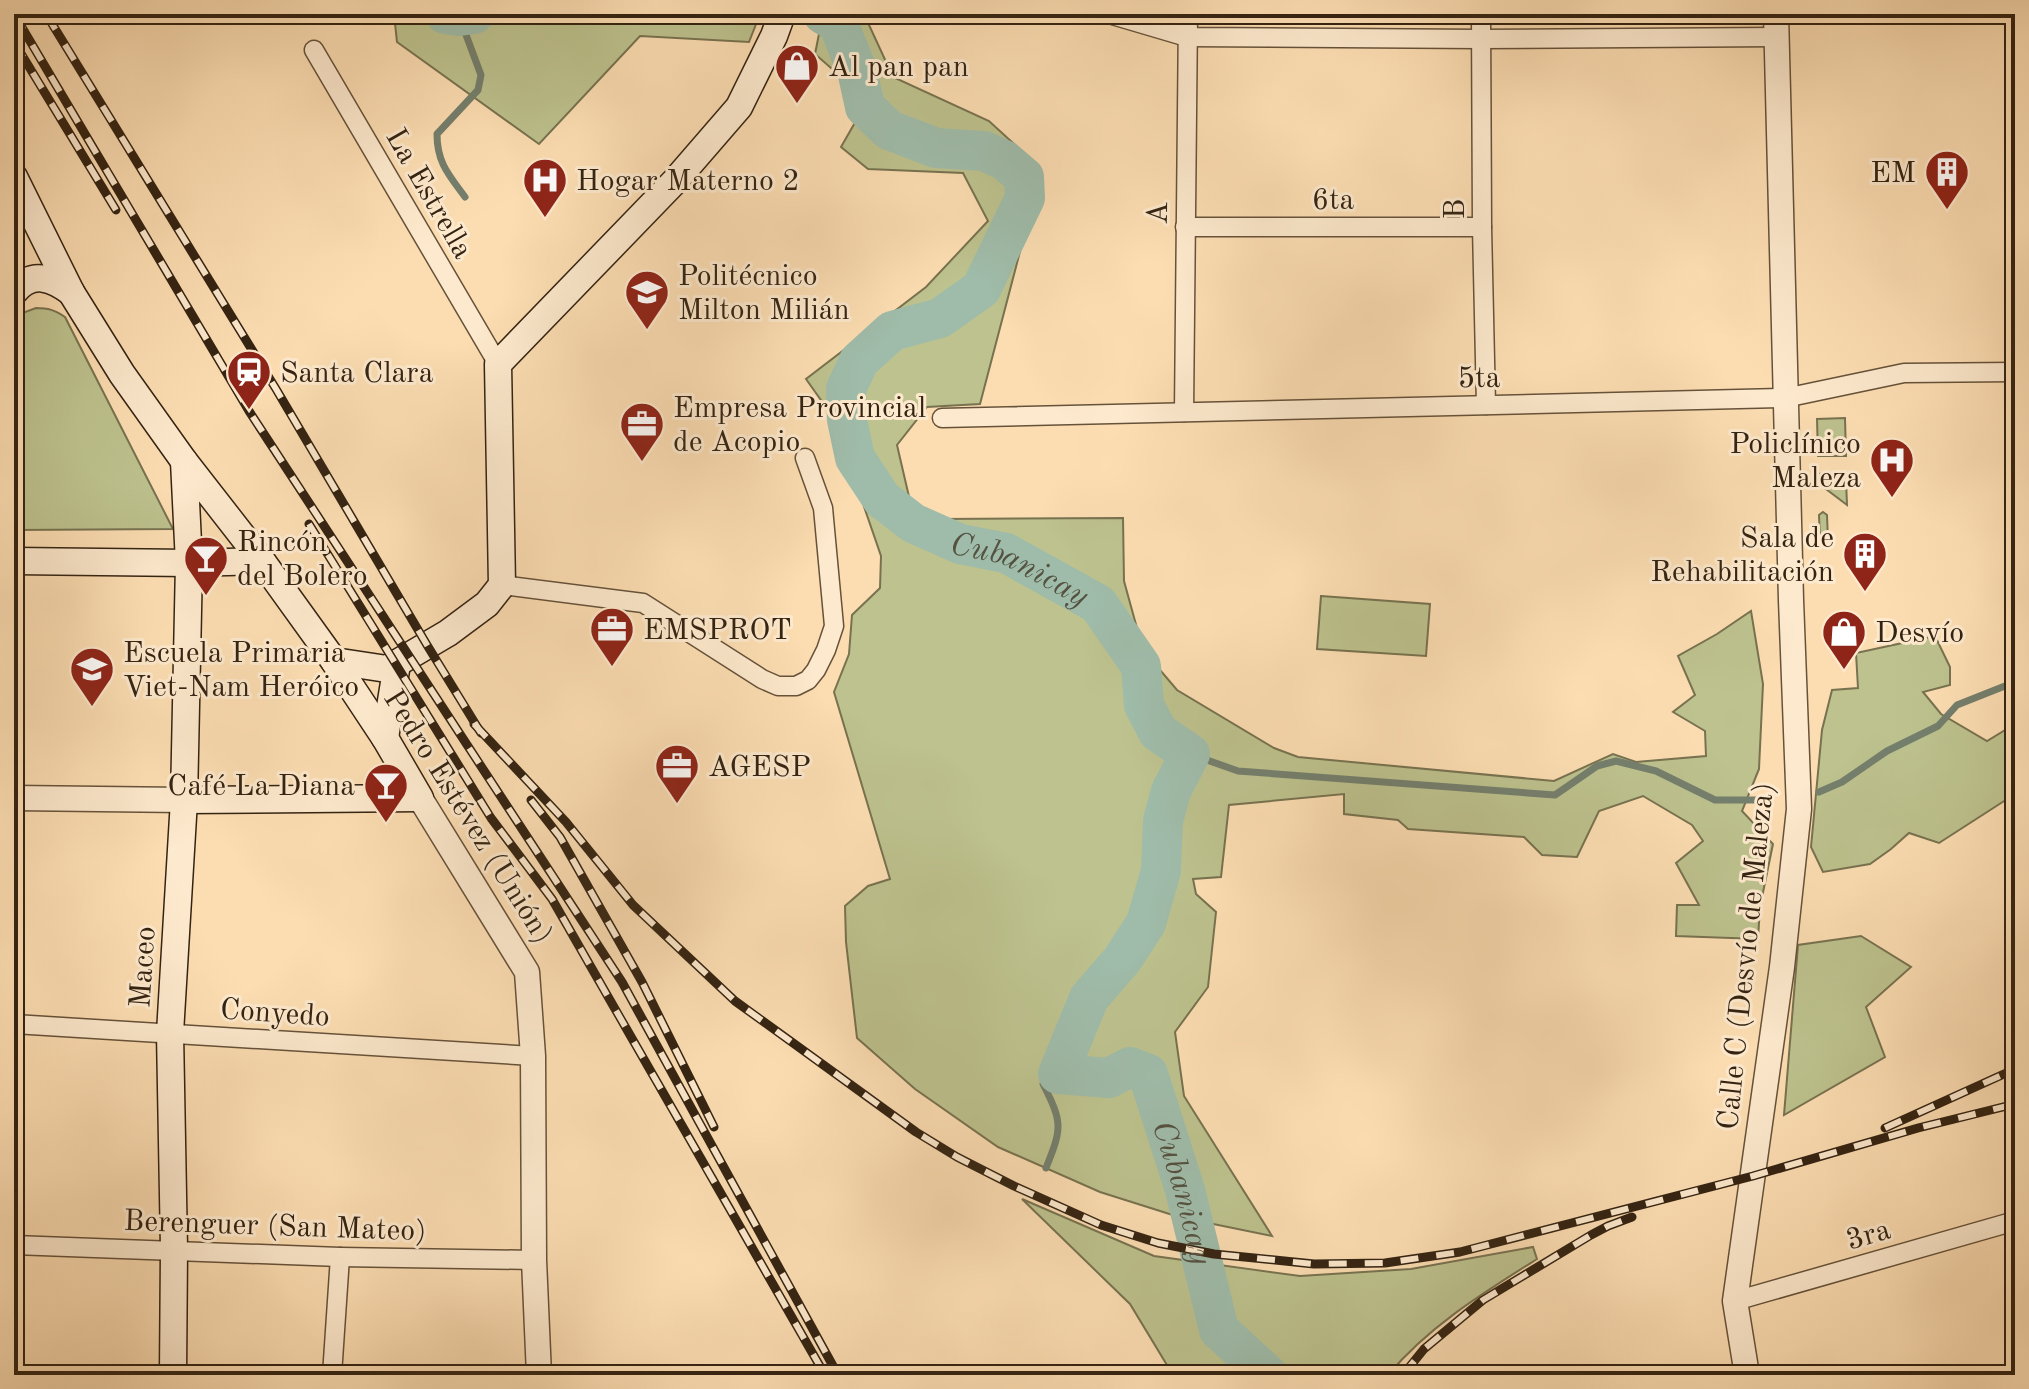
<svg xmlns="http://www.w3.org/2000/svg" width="2029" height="1389" font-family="'Old Standard TT',serif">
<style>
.green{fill:#bdc28e;stroke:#787250;stroke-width:2}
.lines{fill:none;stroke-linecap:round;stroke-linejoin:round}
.stream{stroke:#747f6d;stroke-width:7}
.river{stroke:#9fbcaa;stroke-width:40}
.minor-casing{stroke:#66523a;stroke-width:21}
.tertiary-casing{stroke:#66523a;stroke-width:27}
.secondary-casing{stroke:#342312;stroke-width:29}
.minor{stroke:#fde9cd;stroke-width:18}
.tertiary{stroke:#fde9cd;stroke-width:24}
.secondary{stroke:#fde9cd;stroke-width:26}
.rail-casing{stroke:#342312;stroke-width:9}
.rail{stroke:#fde9cd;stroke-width:6;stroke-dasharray:18;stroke-linecap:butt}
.labels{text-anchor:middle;stroke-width:6;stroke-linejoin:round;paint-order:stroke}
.poi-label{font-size:30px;fill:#342312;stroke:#fde9cd;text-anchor:start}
.street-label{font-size:30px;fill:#342312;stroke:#fde9cd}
.water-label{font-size:32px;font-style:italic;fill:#545140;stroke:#fde9cd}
</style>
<rect width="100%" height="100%" fill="#fcddb2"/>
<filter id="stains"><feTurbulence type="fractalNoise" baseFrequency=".0025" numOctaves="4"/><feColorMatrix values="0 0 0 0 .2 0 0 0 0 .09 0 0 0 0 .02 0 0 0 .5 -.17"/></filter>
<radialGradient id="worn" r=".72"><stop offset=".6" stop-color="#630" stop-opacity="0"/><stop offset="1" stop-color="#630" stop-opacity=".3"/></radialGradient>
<g class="green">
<polygon points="394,14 760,14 749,42 640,36 539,144 397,42"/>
<polygon points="823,14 864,14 893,77 989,121 1025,154 1038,183 980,404 927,407 897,445 910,501 940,519 1123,518 1124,581 1143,650 1177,690 1274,748 1298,757 1554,781 1613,754 1636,762 1706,756 1705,731 1673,712 1695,695 1678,656 1717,634 1751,611 1763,684 1759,769 1742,811 1773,844 1760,907 1758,939 1676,936 1677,905 1699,905 1676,863 1703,841 1692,825 1643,796 1599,811 1577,857 1542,855 1524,837 1408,829 1398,820 1344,814 1344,794 1229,805 1221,877 1193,879 1196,894 1216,912 1208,987 1175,1032 1184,1096 1272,1236 1179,1217 1100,1192 998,1147 915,1089 857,1038 846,942 845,906 868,886 890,879 834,692 849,654 852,615 880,588 881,556 850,466 840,427 806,379 926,287 988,221 963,173 868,169 841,147 857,119 848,83 815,54"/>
<path d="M36 308C48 308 55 310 65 317L173 529 15 530 14 324 25 312Z"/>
<polygon points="1845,418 1846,456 1818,456 1817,419"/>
<polygon points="1830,473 1846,480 1847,505 1818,483 1818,474"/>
<polygon points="1823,512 1827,515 1828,541 1824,544 1820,541 1819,515"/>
<polygon points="1321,596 1430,604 1426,656 1317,649"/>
<polygon points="1935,636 1950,667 1950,685 1923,692 1941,714 1987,741 2015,724 2015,794 1939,843 1909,833 1891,849 1870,864 1823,872 1811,847 1822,730 1832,690 1858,688 1856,653"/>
<polygon points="1861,936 1911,967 1866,1007 1885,1057 1784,1115 1798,945"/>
<path d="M1022 1199 1154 1256 1300 1276 1411 1269 1533 1247 1537 1259C1483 1293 1429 1326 1388 1375H1173L1130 1304Z"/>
</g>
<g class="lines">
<g class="stream">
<path d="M459 16 481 75 478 90 437 134C437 163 449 175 465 197"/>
<polyline points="1190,754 1238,771 1555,795 1597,766 1616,761 1656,771 1715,800 1759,800"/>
<polyline points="1819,792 1842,782 1887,751 1938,726 1957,705 2015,682"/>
<path d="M1046 1168C1062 1128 1063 1123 1043 1084L1047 1078 1058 1074"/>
</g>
<g class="river">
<polyline points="445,14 459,16 474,14"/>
<path id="s1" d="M823 14 838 23 857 70 865 107 889 130 936 148 984 151 1004 160 1024 177 1025 198 981 289 940 318 892 331 859 361 846 389 847 420 855 458 882 499 913 523 960 544 1006 553 1098 604 1141 666 1144 705 1158 732 1190 754 1171 791 1163 821 1161 871 1146 923 1122 960 1089 998 1058 1074 1109 1078 1130 1067 1148 1074 1185 1190 1219 1330 1268 1375"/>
</g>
<g class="minor-casing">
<g id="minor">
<polyline points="1109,14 1187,37 1481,39 1777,37"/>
<polyline points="1481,14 1482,227 1486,405"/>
<polyline points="314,50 498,364"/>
<polyline points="1185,227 1482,227"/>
<polyline points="1184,412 1188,14"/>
<polyline points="942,418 1785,398 1904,373 2015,372"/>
<polyline points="502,585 643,603 762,679 778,686 796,686 808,680 816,670 826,650 834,626 823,508 805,458"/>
<polyline points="14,1024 533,1056"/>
<polyline points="14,1245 340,1257 534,1260"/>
<polyline points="1735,1301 2015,1221"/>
<polyline points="332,1375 340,1257"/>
</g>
</g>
<g class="tertiary-casing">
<g id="tertiary">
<polyline points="14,798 184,800"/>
<polyline points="420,798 527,972 533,1056 534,1260 539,1375"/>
<polyline points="1747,1375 1735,1301 1782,967 1799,809 1791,600 1776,14"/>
</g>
</g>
<g class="secondary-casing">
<g id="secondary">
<polyline points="14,177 71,292 122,374 184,461 262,561 334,661 385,738 420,798 184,800"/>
<path d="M14 292C32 270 52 278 71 292"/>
<polyline points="14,561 189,563 262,561"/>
<polyline points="334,661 387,669 448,633 487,604 502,585 498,364 675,181 739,107 774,36 782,14"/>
<polyline points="385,738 397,664"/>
<polyline points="173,1375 174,1249 170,1033 184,800 189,563 184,461"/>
</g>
</g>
<use href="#minor" class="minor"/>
<use href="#tertiary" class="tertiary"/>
<use href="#secondary" class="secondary"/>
<g class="rail-casing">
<g id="rail">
<polyline points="14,14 249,411 622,982 838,1375"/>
<polyline points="46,14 276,389 427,645 481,733"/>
<polyline points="14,42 116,210"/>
<polyline points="309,524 491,818 552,899 825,1375"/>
<polyline points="474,724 566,822 633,905 735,1001 916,1132 957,1157 1014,1186 1101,1225 1158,1243 1214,1254 1314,1264 1385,1263 1460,1252 1753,1176 1918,1128 2015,1104"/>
<polyline points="531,800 560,837 642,982 714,1127"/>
<polyline points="1885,1128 2015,1069"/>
<polyline points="1403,1375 1424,1349 1483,1300 1591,1235 1608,1226 1632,1217"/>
</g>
</g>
<use href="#rail" class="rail"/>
</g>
<defs>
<g id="shop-pin" transform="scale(2.3)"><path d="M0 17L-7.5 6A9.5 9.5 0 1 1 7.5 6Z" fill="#8f2418" stroke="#fde9cd"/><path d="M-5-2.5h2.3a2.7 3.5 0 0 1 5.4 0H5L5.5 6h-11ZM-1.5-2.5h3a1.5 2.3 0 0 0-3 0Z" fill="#fff"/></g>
<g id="building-pin" transform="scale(2.3)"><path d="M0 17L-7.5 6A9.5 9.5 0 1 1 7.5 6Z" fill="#8f2418" stroke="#fde9cd"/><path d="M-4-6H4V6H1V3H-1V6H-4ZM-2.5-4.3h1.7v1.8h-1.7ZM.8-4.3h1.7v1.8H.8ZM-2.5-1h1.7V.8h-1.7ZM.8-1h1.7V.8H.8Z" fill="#fff"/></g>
<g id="hospital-pin" transform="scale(2.3)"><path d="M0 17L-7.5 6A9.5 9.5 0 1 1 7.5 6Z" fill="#8f2418" stroke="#fde9cd"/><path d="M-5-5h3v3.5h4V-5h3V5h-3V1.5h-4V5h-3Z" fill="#fff"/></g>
<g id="school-pin" transform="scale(2.3)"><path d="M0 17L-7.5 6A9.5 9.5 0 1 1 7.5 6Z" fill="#8f2418" stroke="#fde9cd"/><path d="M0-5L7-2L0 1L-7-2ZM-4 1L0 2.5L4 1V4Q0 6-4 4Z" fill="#fff"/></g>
<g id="station-pin" transform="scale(2.3)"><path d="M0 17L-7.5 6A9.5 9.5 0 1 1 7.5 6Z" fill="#8f2418" stroke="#fde9cd"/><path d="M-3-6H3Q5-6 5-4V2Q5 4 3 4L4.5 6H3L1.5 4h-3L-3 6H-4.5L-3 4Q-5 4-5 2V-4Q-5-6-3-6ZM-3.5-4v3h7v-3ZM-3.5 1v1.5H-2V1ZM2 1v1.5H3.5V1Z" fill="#fff"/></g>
<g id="office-pin" transform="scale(2.3)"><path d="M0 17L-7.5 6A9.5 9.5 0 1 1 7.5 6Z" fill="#8f2418" stroke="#fde9cd"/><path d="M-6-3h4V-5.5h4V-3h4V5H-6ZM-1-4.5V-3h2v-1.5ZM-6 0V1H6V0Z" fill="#fff"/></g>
<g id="bar-pin" transform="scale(2.3)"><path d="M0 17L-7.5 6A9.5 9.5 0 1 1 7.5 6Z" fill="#8f2418" stroke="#fde9cd"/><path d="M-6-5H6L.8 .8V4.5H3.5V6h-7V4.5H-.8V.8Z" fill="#fff"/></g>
</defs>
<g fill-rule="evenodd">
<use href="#shop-pin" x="797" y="66"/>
<use href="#building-pin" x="1947" y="172"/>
<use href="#hospital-pin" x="545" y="180"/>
<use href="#school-pin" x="647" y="292"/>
<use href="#station-pin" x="249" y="372"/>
<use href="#office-pin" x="642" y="424"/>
<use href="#hospital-pin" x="1892" y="460"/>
<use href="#building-pin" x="1865" y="554"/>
<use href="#bar-pin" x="206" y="558"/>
<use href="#office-pin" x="612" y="629"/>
<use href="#shop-pin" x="1844" y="632"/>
<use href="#school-pin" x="92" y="669"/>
<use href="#office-pin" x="677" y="766"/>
<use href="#bar-pin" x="386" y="785"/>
</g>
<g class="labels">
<g class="poi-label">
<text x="828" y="76">Al pan pan</text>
<text x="1916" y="182" text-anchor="end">EM</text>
<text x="576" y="190">Hogar Materno 2</text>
<text x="678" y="285">Politécnico<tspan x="678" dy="34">Milton Milián</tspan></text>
<text x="280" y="382">Santa Clara</text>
<text x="673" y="417">Empresa Provincial<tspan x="673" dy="34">de Acopio</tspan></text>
<text x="1861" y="453" text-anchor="end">Policlínico<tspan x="1861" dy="34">Maleza</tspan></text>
<text x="1834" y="547" text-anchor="end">Sala de<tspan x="1834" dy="34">Rehabilitación</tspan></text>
<text x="237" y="551">Rincón<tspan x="237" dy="34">del Bolero</tspan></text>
<text x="643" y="639">EMSPROT</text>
<text x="1875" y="642">Desvío</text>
<text x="123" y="662">Escuela Primaria<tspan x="123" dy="34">Viet-Nam Heróico</tspan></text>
<text x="708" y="776">AGESP</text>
<text x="355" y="795" text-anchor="end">Café La Diana</text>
</g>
<g class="street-label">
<text transform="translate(430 193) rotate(60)" y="10">La Estrella</text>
<text x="1333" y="209">6ta</text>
<text transform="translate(1454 209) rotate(-90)" y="10">B</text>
<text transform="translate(1157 213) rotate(-89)" y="10">A</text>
<text transform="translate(1479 377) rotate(-1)" y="10">5ta</text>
<text transform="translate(469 816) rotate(58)" y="10">Pedro Estévez (Unión)</text>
<text transform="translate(1745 956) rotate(-84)" y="10">Calle C (Desvío de Maleza)</text>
<text transform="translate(142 967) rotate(-86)" y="10">Maceo</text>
<text transform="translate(275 1012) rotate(4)" y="10">Conyedo</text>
<text transform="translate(275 1225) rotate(2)" y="10">Berenguer (San Mateo)</text>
<text transform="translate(1868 1234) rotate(-16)" y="10">3ra</text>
</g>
<g class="water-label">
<text dy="11" stroke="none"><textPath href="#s1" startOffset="858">Cubanicay</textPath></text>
<text dy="11" stroke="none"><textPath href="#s1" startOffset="1700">Cubanicay</textPath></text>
</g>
</g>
<rect width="2029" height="1389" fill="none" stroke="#fcddb2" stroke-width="48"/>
<rect x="16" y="16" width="1997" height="1357" fill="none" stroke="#342312" stroke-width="4"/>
<rect x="24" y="24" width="1981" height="1341" fill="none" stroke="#342312" stroke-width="2"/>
<rect width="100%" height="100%" filter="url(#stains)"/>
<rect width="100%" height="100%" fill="url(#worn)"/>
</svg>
